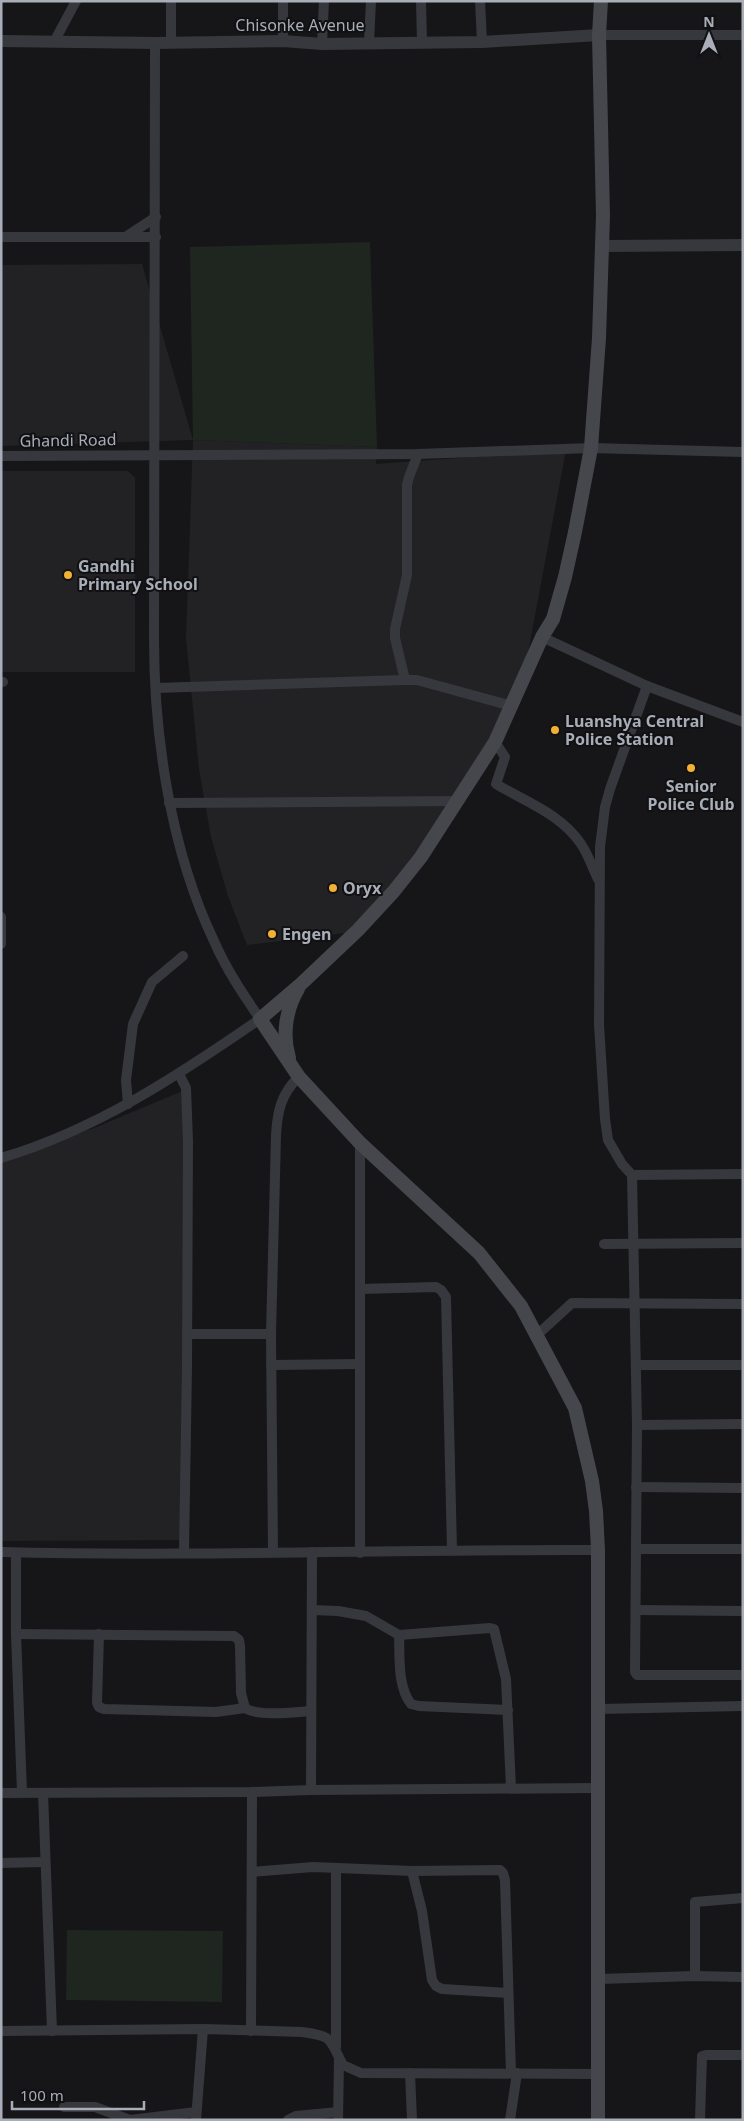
<svg xmlns="http://www.w3.org/2000/svg" width="744" height="2121" font-family="'Noto Sans',sans-serif">
<style>
.built{fill:#222225}
.green{fill:#1e261f}
.lines{fill:none;stroke-linecap:round;stroke-linejoin:round}
.minor{stroke:#37383d;stroke-width:10}
.tertiary{stroke:#37383d;stroke-width:12}
.secondary{stroke:#45474d;stroke-width:14}
.poi-dot{fill:#f2b134;stroke:#111113;stroke-width:2}
.labels{text-anchor:middle;stroke-width:4;stroke-linejoin:round;paint-order:stroke}
.street-label{font-size:16px;fill:#a8adb8;stroke:#111113}
.poi-label{font-size:16px;font-weight:bold;fill:#a8adb8;stroke:#111113;text-anchor:start}
</style>
<rect width="100%" height="100%" fill="#161618"/>
<g class="built">
<polygon points="142,264 193,440 377,447 376,464 566,450 519,701 436,832 353,932 247,945 228,896 211,837 199,769 186,638 193,440 1,446 1,265"/>
<polygon points="1,471 128,471 135,478 135,672 1,672"/>
<polygon points="185,1090 184,1540 1,1541 1,1161 94,1128"/>
</g>
<g class="green">
<polygon points="370,242 377,447 193,440 190,247"/>
<polygon points="67,1930 223,1931 222,2002 66,2000"/>
</g>
<g class="lines">
<g class="minor">
<polyline points="171,1 171,41"/>
<polyline points="421,1 422,42"/>
<polyline points="480,1 482,42"/>
<polyline points="599,35 743,35"/>
<polyline points="283,41 283,1"/>
<polyline points="54,42 76,1"/>
<polyline points="369,42 371,1"/>
<polyline points="322,44 324,1"/>
<polyline points="127,236 156,217"/>
<polyline points="1,237 156,237"/>
<polyline points="1,456 418,454 591,448 743,452"/>
<polyline points="542,637 647,686 743,722"/>
<polyline points="405,680 395,638 395,629 407,575 407,485 409,477 418,454"/>
<polyline points="1,682 3,682"/>
<polyline points="647,686 610,789 605,807 600,847 599,1025 605,1119 608,1140 622,1164 632,1175 743,1174"/>
<polyline points="156,688 405,680 417,680 512,706"/>
<path d="M495 742 505 757 496 784C526 802 561 814 581 844 588 854 592 867 598 879"/>
<polyline points="169,803 458,801"/>
<polyline points="1,917 1,944"/>
<polyline points="179,1074 186,1088 188,1142 187,1367 184,1552"/>
<polyline points="128,1104 126,1080 133,1024 152,982 183,956"/>
<polyline points="360,1143 360,1553"/>
<path d="M1 1158C96 1130 179 1075 260 1019 243 994 226 969 214 941 171 851 154 738 154 639L155 43"/>
<polyline points="632,1175 637,1425 635,1672 637,1675 743,1675"/>
<polyline points="604,1244 743,1243"/>
<polyline points="360,1289 436,1287 441,1290 446,1297 452,1550"/>
<polyline points="187,1334 271,1334"/>
<polyline points="537,1335 572,1303 743,1304"/>
<polyline points="271,1365 360,1364"/>
<polyline points="636,1365 743,1365"/>
<polyline points="637,1425 743,1424"/>
<polyline points="636,1487 743,1488"/>
<polyline points="637,1549 743,1549"/>
<path d="M1 1552C200 1557 399 1549 598 1550"/>
<path d="M273 1552 271 1334 276 1136C277 1113 281 1093 299 1077"/>
<polyline points="16,1553 16,1634 22,1792"/>
<polyline points="312,1610 338,1611 366,1616 399,1635 490,1628 494,1629 506,1679 511,1788"/>
<polyline points="636,1610 743,1611"/>
<path d="M16 1634 234 1636 239 1640 240 1646 241 1693 245 1708C258 1717 295 1712 311 1711"/>
<polyline points="99,1634 97,1703 99,1707 104,1709 216,1712 245,1708"/>
<path d="M399 1635C400 1656 397 1686 411 1704L419 1706 508 1710"/>
<polyline points="599,1709 743,1706"/>
<polyline points="311,1790 312,1552"/>
<polyline points="1,1793 252,1792 311,1790 598,1788"/>
<polyline points="43,1793 52,2031"/>
<polyline points="1,1863 45,1862"/>
<polyline points="336,1868 336,2047"/>
<polyline points="412,1871 422,1911 432,1980 436,1986 442,1989 508,1993"/>
<polyline points="252,1872 313,1867 412,1871 500,1870 503,1873 505,1880 511,2073"/>
<polyline points="695,1976 695,1902 743,1898"/>
<polyline points="599,1979 695,1976 743,1977"/>
<path d="M1 2031 203 2029 302 2032C335 2036 329 2040 343 2065L361 2073 598 2074"/>
<polyline points="251,2031 252,1792"/>
<polyline points="410,2073 412,2120"/>
<polyline points="64,2107 95,2107 130,2120 196,2112"/>
<polyline points="196,2120 203,2029"/>
<polyline points="288,2120 296,2116 338,2112"/>
<polyline points="338,2120 339,2059"/>
<polyline points="510,2120 517,2073"/>
<polyline points="700,2120 702,2056 706,2055 743,2055"/>
</g>
<g class="tertiary">
<polyline points="1,41 155,43 283,41 322,44 482,42 599,35"/>
<polyline points="602,246 743,245"/>
</g>
<g class="secondary">
<path d="M289 1058C282 1035 286 1009 298 989"/>
<polyline points="598,2120 598,1550 596,1511 592,1481 575,1408 521,1306 479,1253 360,1143 299,1077 260,1019 301,984 358,930 394,891 421,857 495,742 542,637 553,619 565,577 575,532 591,448 599,338 603,216 599,35 601,1"/>
</g>
</g>
<g class="poi-dot">
<circle cx="68" cy="575" r="5"/>
<circle cx="555" cy="730" r="5"/>
<circle cx="691" cy="768" r="5"/>
<circle cx="333" cy="888" r="5"/>
<circle cx="272" cy="934" r="5"/>
</g>
<g class="labels">
<g class="street-label">
<text x="300" y="31">Chisonke Avenue</text>
<text transform="translate(68 440) rotate(-1)" y="6">Ghandi Road</text>
</g>
<g class="poi-label">
<text x="78" y="572">Gandhi<tspan x="78" dy="18">Primary School</tspan></text>
<text x="565" y="727">Luanshya Central<tspan x="565" dy="18">Police Station</tspan></text>
<text x="691" y="792" text-anchor="middle">Senior<tspan x="691" dy="18">Police Club</tspan></text>
<text x="343" y="894">Oryx</text>
<text x="282" y="940">Engen</text>
</g>
</g>
<rect width="744" height="2121" fill="none" stroke="#a8adb8" stroke-width="5"/>
<g transform="translate(709 35)" stroke="#111113" stroke-width="4" paint-order="stroke">
<path d="M0-4L9 19L0 12L-9 19Z" fill="#a8adb8"/>
<text y="-8" font-size="14" font-weight="bold" text-anchor="middle" fill="#a8adb8">N</text>
</g>
<path d="M12 2101v8h132v-8" fill="none" stroke="#a8adb8" stroke-width="2.5"/>
<text x="20" y="2101" font-size="15" fill="#a8adb8" stroke="#111113" stroke-width="4" paint-order="stroke">100 m</text>
</svg>
